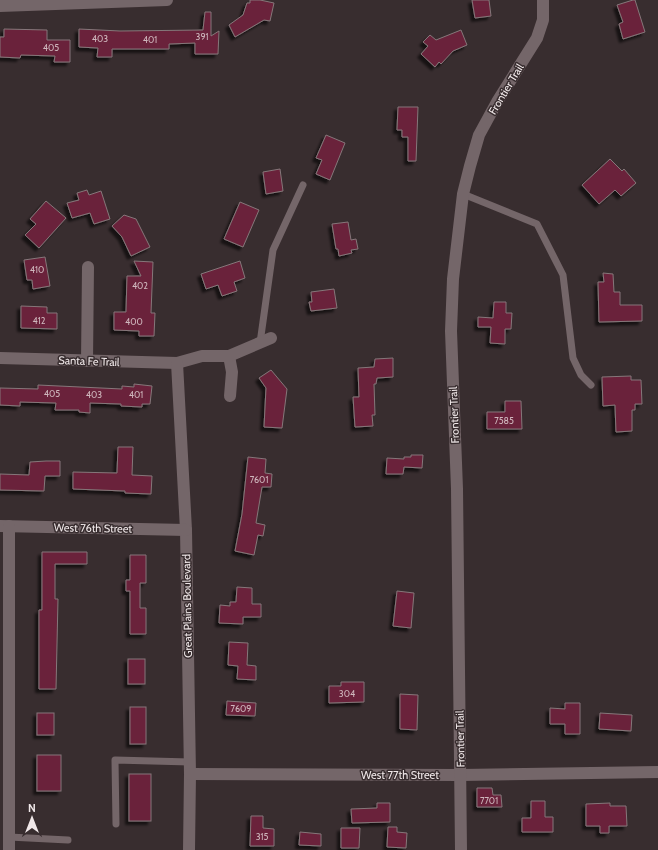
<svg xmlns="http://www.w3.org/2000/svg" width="658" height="850" font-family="Cabin,sans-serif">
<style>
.building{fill:#6b233a;stroke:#85777a;filter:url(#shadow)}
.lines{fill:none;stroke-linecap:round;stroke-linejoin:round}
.service{stroke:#746669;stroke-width:7}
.minor{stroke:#746669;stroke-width:12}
.labels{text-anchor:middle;stroke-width:3;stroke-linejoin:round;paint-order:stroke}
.number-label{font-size:9px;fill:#cfb7bd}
.street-label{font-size:11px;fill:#f0e8e9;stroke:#382d2f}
</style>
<defs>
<filter id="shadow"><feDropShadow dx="-3.5" dy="3.5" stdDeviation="1" flood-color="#0009"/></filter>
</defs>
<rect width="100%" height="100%" fill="#382d2f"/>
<g class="building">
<polygon points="250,0 260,0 274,3 270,21 264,20 235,37 229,25 243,15 247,3 250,3"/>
<polygon points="472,0 489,0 491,16 475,18"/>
<polygon points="633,0 635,0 645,32 623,39 619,24 623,22 617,5"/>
<polygon points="205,12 211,12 211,36 219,31 218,54 195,54 195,43 169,44 169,49 112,49 112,57 97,57 98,48 79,47 79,29 120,31 203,30"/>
<polygon points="4,29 47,30 47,40 70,40 70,62 54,62 55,56 21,55 20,58 0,57 0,37 4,37"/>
<polygon points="461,30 467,45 453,51 441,64 439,62 435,67 421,54 428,46 423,42 430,35 436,40"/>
<polygon points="398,107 418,107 416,161 408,161 408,137 402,137 402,130 397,130"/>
<polygon points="326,135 345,143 330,180 316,174 322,160 316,158"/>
<polygon points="610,159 622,171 624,169 636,183 621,196 615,190 599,204 582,185"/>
<polygon points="280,169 283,191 266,194 263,172"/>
<polygon points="87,190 89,195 101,191 110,219 94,224 90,213 72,218 67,203 79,200 77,193"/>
<polygon points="46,201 66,218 39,248 25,235 36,224 30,219"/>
<polygon points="240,202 259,210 243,247 224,239"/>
<polygon points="124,215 136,219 150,247 131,256 122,237 112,226"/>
<polygon points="348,222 351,240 356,239 358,249 351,250 352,253 339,256 338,249 336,249 332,224"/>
<polygon points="45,257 50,286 33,289 32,280 27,280 24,260"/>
<polygon points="134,261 153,262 151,313 155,313 154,336 139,336 139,331 114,330 114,312 126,312 127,276 141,276"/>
<polygon points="240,261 245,278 234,282 237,291 222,296 218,285 206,289 201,274"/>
<polygon points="603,273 613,274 614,292 620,292 620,305 642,305 642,321 599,322 598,282 604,282"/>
<polygon points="334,289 337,308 311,311 309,302 312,302 311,292"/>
<polygon points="494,302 506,302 506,313 512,313 511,329 505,329 505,344 490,343 491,327 478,327 478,317 493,318"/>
<polygon points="21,306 47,307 47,313 57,313 57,329 21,328"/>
<polygon points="393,358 393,377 377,378 376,384 374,384 375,415 372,415 373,426 355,427 353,397 359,397 358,368 374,367 375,359"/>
<polygon points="271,370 287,389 282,428 264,427 266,388 259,378"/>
<polygon points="631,376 631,380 641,380 642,404 635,404 635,410 632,410 632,431 616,432 615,405 603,406 602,377"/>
<polygon points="134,384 152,386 150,404 142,404 142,407 121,406 121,404 90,403 90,413 79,412 79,410 55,410 56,403 20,402 20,406 0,405 0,388 38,389 38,385 122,389 122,386 134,387"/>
<polygon points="505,401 521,401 522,429 487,429 487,412 505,412"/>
<polygon points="118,447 133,447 132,475 152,476 151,494 125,493 125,491 73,489 73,472 117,473"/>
<polygon points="411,455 423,455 422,468 404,467 403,474 386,474 387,458 404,459 404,457 411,457"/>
<polygon points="248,457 266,459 265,473 272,474 271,487 262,487 256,523 265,525 263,536 258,535 254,555 235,551 242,514"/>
<polygon points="46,461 60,461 60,476 45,476 44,491 0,490 0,474 29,475 30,462"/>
<polygon points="42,552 87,552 87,564 55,564 55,599 58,599 56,689 39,689 39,610 42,610"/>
<polygon points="130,555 146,555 146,583 140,583 140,608 146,608 146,634 130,634 130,591 126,591 126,580 130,580"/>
<polygon points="237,587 252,588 252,604 261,604 261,617 243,617 243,624 219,623 220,605 230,606 230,602 236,602"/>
<polygon points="397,591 414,593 411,628 393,626"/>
<polygon points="229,642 248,643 247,665 256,666 256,680 237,679 238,666 228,665"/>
<rect x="128" y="659" width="17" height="25"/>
<polygon points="341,682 364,682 364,702 329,703 329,686 341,686"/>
<polygon points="400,694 418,695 417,730 400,729"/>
<polygon points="227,701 256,703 255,716 226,715"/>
<polygon points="565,703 580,703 580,734 565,734 565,724 550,724 550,708 565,709"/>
<rect x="130" y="707" width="16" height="37"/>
<rect x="37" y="713" width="17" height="22"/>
<polygon points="600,713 632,715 631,731 599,729"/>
<rect x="37" y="755" width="24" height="36"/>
<rect x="129" y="774" width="22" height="47"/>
<polygon points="477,788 492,788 493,795 501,795 502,807 477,807"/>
<polygon points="531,801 545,801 545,817 553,817 553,832 522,832 522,818 531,818"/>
<polygon points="377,803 390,803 390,822 352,823 351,809 377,808"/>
<polygon points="610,803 610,806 626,806 627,826 609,826 609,833 600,833 600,826 586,826 586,804"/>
<polygon points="251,816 263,816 263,828 274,829 274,846 250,846"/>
<polygon points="388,827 397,827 397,832 407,833 406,848 387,847"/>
<polygon points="341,828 360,828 359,848 341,848"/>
<polygon points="300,832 321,834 321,846 299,845"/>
</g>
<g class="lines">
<g class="service">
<polyline points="463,194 537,224 563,275 573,358 581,375 591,385"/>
<polyline points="260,343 273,250 303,185"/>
<polyline points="116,824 115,760 190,762"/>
<polyline points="9,837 68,840"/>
</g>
<g class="minor">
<polyline points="0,6 167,0"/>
<polyline points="229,356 232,372 230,396"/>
<polyline points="0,358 177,363 202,356 229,356 271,338"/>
<polyline points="87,361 88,267"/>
<polyline points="177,363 186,530 190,774 189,850"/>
<polyline points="0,526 186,530"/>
<polyline points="9,526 9,850"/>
<polyline points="190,774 461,775 658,772"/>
<polyline points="461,850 457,489 451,331 453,279 463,194 470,166 479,135 497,102 537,38 543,20 543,0"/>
</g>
</g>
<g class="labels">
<g class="number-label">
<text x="202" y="40">391</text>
<text x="100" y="42">403</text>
<text x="150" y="43">401</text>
<text x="51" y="51">405</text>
<text x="37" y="273">410</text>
<text x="140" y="289">402</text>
<text x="39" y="324">412</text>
<text x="134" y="325">400</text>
<text x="52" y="397">405</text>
<text x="94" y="398">403</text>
<text x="136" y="398">401</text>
<text x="504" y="424">7585</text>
<text x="259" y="483">7601</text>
<text x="347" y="697">304</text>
<text x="241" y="712">7609</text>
<text x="489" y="804">7701</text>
<text x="262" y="840">315</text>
</g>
<g class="street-label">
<text transform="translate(506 89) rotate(-59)" y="4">Frontier Trail</text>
<text transform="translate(89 361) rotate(2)" y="4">Santa Fe Trail</text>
<text transform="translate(454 415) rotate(-92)" y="4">Frontier Trail</text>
<text transform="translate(93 528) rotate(1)" y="4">West 76th Street</text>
<text transform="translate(187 606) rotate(-91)" y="4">Great Plains Boulevard</text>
<text transform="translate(460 739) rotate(-91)" y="4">Frontier Trail</text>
<text x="400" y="779">West 77th Street</text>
</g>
</g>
<g transform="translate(32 818)" stroke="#382d2f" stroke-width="3" paint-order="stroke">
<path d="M0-3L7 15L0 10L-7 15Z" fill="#f0e8e9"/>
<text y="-6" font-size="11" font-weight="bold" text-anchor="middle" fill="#f0e8e9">N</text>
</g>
</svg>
